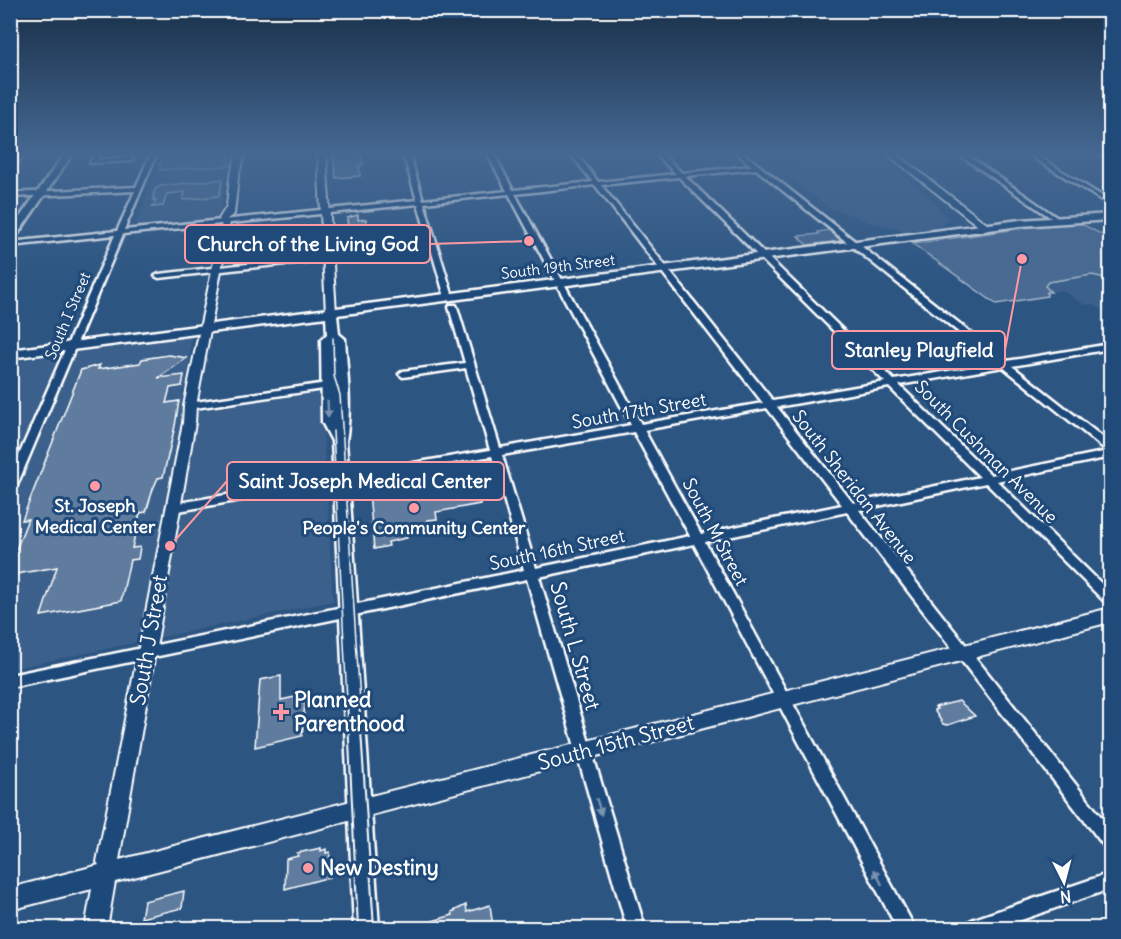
<svg xmlns="http://www.w3.org/2000/svg" width="1121" height="939" font-family="Delius,sans-serif">
<style>
.built{fill:#3b618b}
.green{fill:#486b92;stroke:#a4b5c8;stroke-width:1.5}
.building{fill:#5e7c9f;stroke:#fff;stroke-width:1.5}
.lines{fill:none;stroke-linecap:round;stroke-linejoin:round}
.minor-casing{stroke:#fff;stroke-width:5}
.tertiary-casing{stroke:#fff;stroke-width:4}
.secondary-casing{stroke:#fff;stroke-width:5}
.minor{fill:#1f4a7a;fill-rule:evenodd}
.tertiary{fill:#1f4a7a;fill-rule:evenodd}
.secondary{fill:#1f4a7a;fill-rule:evenodd}
.tram-far1{stroke:#fff;stroke-width:1.5}
.tram{stroke:#fff;stroke-width:2}
.oneway{fill:#7992af}
.poi-dot{fill:#ff9aa2;stroke:#1f4a7a;stroke-width:2}
.labels{text-anchor:middle;stroke-width:6;stroke-linejoin:round;paint-order:stroke}
.far-street-label{font-size:15px;fill:#fff;stroke:#1f4a7a}
.street-label{font-size:18px;fill:#fff;stroke:#1f4a7a}
.poi-label{font-size:18px;font-weight:bold;fill:#fff;stroke:#1f4a7a}
.near-street-label{font-size:21px;fill:#fff;stroke:#1f4a7a}
.near-poi-label{font-size:21px;font-weight:bold;fill:#fff;stroke:#1f4a7a;text-anchor:start}
.leader{fill:none;stroke:#ff9aa2;stroke-width:2}
.callout-dot{fill:#ff9aa2;stroke:#1f4a7a;stroke-width:2}
.callout{fill:#1f4a7a;stroke:#ff9aa2;stroke-width:2}
.callout-label{font-size:20px;text-anchor:middle;font-weight:bold;fill:#fff}
</style>
<rect width="100%" height="100%" fill="#2c5582"/>
<filter id="ink" filterUnits="userSpaceOnUse"><feTurbulence type="fractalNoise" baseFrequency=".0167" numOctaves="2"/><feDisplacementMap in="SourceGraphic" scale="12" xChannelSelector="R" yChannelSelector="G"/><feConvolveMatrix kernelMatrix="1 2 1 2 8 2 1 2 1" color-interpolation-filters="sRGB"/></filter>
<g filter="url(#ink)">
<g class="built">
<polygon points="833,154 864,155 893,167 931,199 948,219 944,224 936,229 911,232 872,223 829,207 779,169 799,167 800,156"/>
<polygon points="159,165 161,170 229,166 219,218 134,228"/>
<polygon points="1092,275 1110,279 1110,315 1092,304 1085,305 1061,290 1051,292 1045,286 1048,282"/>
<polygon points="191,337 189,373 183,391 181,414 308,394 321,394 333,601 11,669 10,362"/>
</g>
<g class="green">
<polygon points="164,153 231,153 229,166 160,170 161,166 159,165"/>
<polygon points="223,179 219,196 183,200 185,192 167,194 163,206 152,207 156,200 153,200 154,196 153,195 155,189 161,186"/>
<polygon points="1080,223 1110,239 1110,279 1092,275 1048,282 1045,286 1051,292 1047,292 1047,296 996,304 913,244 1045,225"/>
<polygon points="829,230 841,241 807,245 798,236 819,234 818,232"/>
</g>
<g class="building">
<polygon points="333,153 361,153 363,165 359,165 360,176 336,178"/>
<polygon points="358,215 358,220 366,219 367,227 348,229 347,218"/>
<polygon points="169,355 187,358 158,378 184,375 182,386 170,388 166,403 179,401 175,426 163,477 158,478 153,489 146,512 140,513 132,548 140,547 138,559 130,560 121,601 41,616 57,567 10,575 10,565 28,519 22,520 81,370 100,365 98,369 140,363 142,359"/>
<polygon points="473,474 475,483 484,482 489,499 480,501 480,504 436,512 437,519 428,520 429,528 406,532 407,538 388,542 389,546 374,549 369,493 381,490 381,487 414,481 415,484"/>
<polygon points="281,676 281,700 295,697 295,705 305,703 302,736 255,747 260,680"/>
<polygon points="959,701 975,716 948,725 943,724 934,710 937,709 935,707"/>
<polygon points="321,848 321,851 326,849 326,853 330,852 330,877 285,889 286,859 298,856 297,853"/>
<polygon points="184,891 182,908 141,918 144,901"/>
<polygon points="466,905 467,912 490,905 493,928 415,928 415,926 453,915 452,912"/>
</g>
<g class="lines">
<g class="minor-casing">
<g id="minor">
<polygon points="21,153 27,153 10,171 10,165"/>
<polygon points="95,153 101,153 96,160 130,157 133,159 130,161 90,163"/>
<path d="M151 153H157L124 230 417 200 403 153H409L423 200 507 191 487 153H493L513 190 593 182 570 153H576L598 182 676 174 655 153H661L682 173 752 166 737 153H743L1007 361 1110 344V349L1012 366 1110 443V457L997 481 1110 592V604L1106 603 986 483 859 510 1110 828V848L1104 846 847 512 705 542 915 928H897L694 544 539 577 645 928H627L527 579 10 687V675L524 570 492 456 173 512 169 511 167 508 169 505 173 504 490 450 466 368 403 377 399 374 403 371 465 363 449 307 450 305H456L457 307 500 448 631 425 509 194 424 203 453 297 449 299 445 297 418 204 123 234 15 490 10 494V476L115 235 10 246V242L117 231 135 191 10 197V193L136 187ZM756 169 997 363 894 380 685 176ZM679 177 885 382 773 401 601 185ZM595 185 763 403 641 424 515 194ZM1003 367 1106 450 1108 451 991 475 899 385ZM889 387 980 477 853 503 777 407ZM767 408 842 505 701 534 644 430ZM634 432 690 536 536 568 502 455Z"/>
<polygon points="957,153 964,153 1059,219 1054,220"/>
<polygon points="1026,153 1033,153 1110,201 1110,205"/>
<polygon points="1097,153 1104,153 1110,157 1110,161"/>
<polygon points="328,255 332,257 331,259 159,278 155,276 159,274"/>
<polygon points="334,382 339,385 337,387 195,408 190,405 195,402"/>
<polygon points="1110,873 1110,889 998,928 965,928 968,922 974,919"/>
</g>
</g>
<g class="tertiary-casing">
<g id="tertiary">
<polygon points="237,153 245,153 238,177 234,214 227,219 230,222 196,406 195,423 119,860 1110,608 1110,622 115,882 107,928 85,928 92,889 10,910 10,888 99,865 97,862 183,423 184,406 222,222 219,219 227,206 230,177"/>
<polygon points="318,153 326,153 336,313 331,316 326,313"/>
<polygon points="886,153 895,153 988,225 988,229 982,229"/>
</g>
</g>
<g class="secondary-casing">
<g id="secondary">
<polygon points="65,153 73,153 13,241 10,242 10,231"/>
<path d="M1110 214V220L1020 226 337 315 339 334 345 339C347 373 352 407 346 441L379 928H354L332 441 322 422 321 340 327 334 326 317 10 358V350L1020 220Z"/>
</g>
</g>
<use href="#minor" class="minor"/>
<use href="#tertiary" class="tertiary"/>
<use href="#secondary" class="secondary"/>
<g class="tram-far1">
<polyline points="333,338 334,376 340,395 360,701"/>
<polyline points="333,431 347,701"/>
</g>
<g class="tram">
<polyline points="347,700 358,928"/>
<polyline points="359,700 374,928"/>
</g>
</g>
<defs><path id="oneway-solid" d="M-6-.8H1V-3.2L6.5 0L1 3.2V.8H-6Z" transform="scale(1.5)"/></defs>
<g class="oneway">
<use href="#oneway-solid" transform="translate(328 409) rotate(87)"/>
<use href="#oneway-solid" transform="translate(599 807) rotate(73)"/>
<use href="#oneway-solid" transform="translate(878 877) rotate(-118)"/>
</g>
</g>
<linearGradient id="sky" x2="0" y2="1"><stop stop-color="#182f48"/><stop offset="0.54" stop-color="#456892"/><stop offset="1" stop-color="#456892" stop-opacity="0"/></linearGradient>
<rect width="1121" height="285" fill="url(#sky)"/>
<g class="poi-dot">
<circle cx="95" cy="486" r="6"/>
<circle cx="414" cy="508" r="6"/>
<path d="M278 703h6v6h6v6h-6v6h-6v-6h-6v-6h6z"/>
<circle cx="308" cy="868" r="6"/>
</g>
<g class="labels">
<g class="far-street-label">
<text transform="translate(558 267) rotate(-7)" y="5">South 19th Street</text>
<text transform="translate(68 316) rotate(-67)" y="5">South I Street</text>
</g>
<g class="street-label">
<text transform="translate(639 411) rotate(-10)" y="6">South 17th Street</text>
<text transform="translate(986 452) rotate(45)" y="6">South Cushman Avenue</text>
<text transform="translate(854 487) rotate(52)" y="6">South Sheridan Avenue</text>
<text transform="translate(715 532) rotate(62)" y="6">South M Street</text>
<text transform="translate(557 550) rotate(-12)" y="6">South 16th Street</text>
</g>
<g class="poi-label">
<text x="95" y="512">St. Joseph<tspan x="95" dy="21">Medical Center</tspan></text>
<text x="414" y="534">People's Community Center</text>
</g>
<g class="near-street-label">
<text transform="translate(149 640) rotate(-80)" y="7">South J Street</text>
<text transform="translate(575 646) rotate(74)" y="7">South L Street</text>
<text transform="translate(616 743) rotate(-15)" y="7">South 15th Street</text>
</g>
<g class="near-poi-label">
<text x="294" y="707">Planned<tspan x="294" dy="24">Parenthood</tspan></text>
<text x="320" y="875">New Destiny</text>
</g>
</g>
<path class="leader" d="M529 241L430 244M1022 259L1005 350M170 546L227 481"/>
<g class="callout-dot">
<circle cx="529" cy="241" r="6"/>
<circle cx="1022" cy="259" r="6"/>
<circle cx="170" cy="546" r="6"/>
</g>
<g class="callout">
<rect x="185" y="225" width="245" height="38" rx="6"/>
<rect x="832" y="331" width="173" height="38" rx="6"/>
<rect x="227" y="462" width="277" height="38" rx="6"/>
</g>
<g class="callout-label">
<text x="308" y="251">Church of the Living God</text>
<text x="919" y="357">Stanley Playfield</text>
<text x="365" y="488">Saint Joseph Medical Center</text>
</g>
<rect width="1121" height="939" fill="none" stroke="#1f4a7a" stroke-width="36"/>
<rect x="18" y="18" width="1085" height="903" fill="none" stroke="#fff" stroke-width="2" filter="url(#ink)"/>
<g transform="translate(1064 882) rotate(174)" stroke="#1f4a7a" stroke-width="4.5" paint-order="stroke">
<path d="M0-4.5L10 22L0 15L-10 22Z" fill="#ffffff"/>
<text y="-9" font-size="16" font-weight="bold" text-anchor="middle" fill="#ffffff">N</text>
</g>
</svg>
